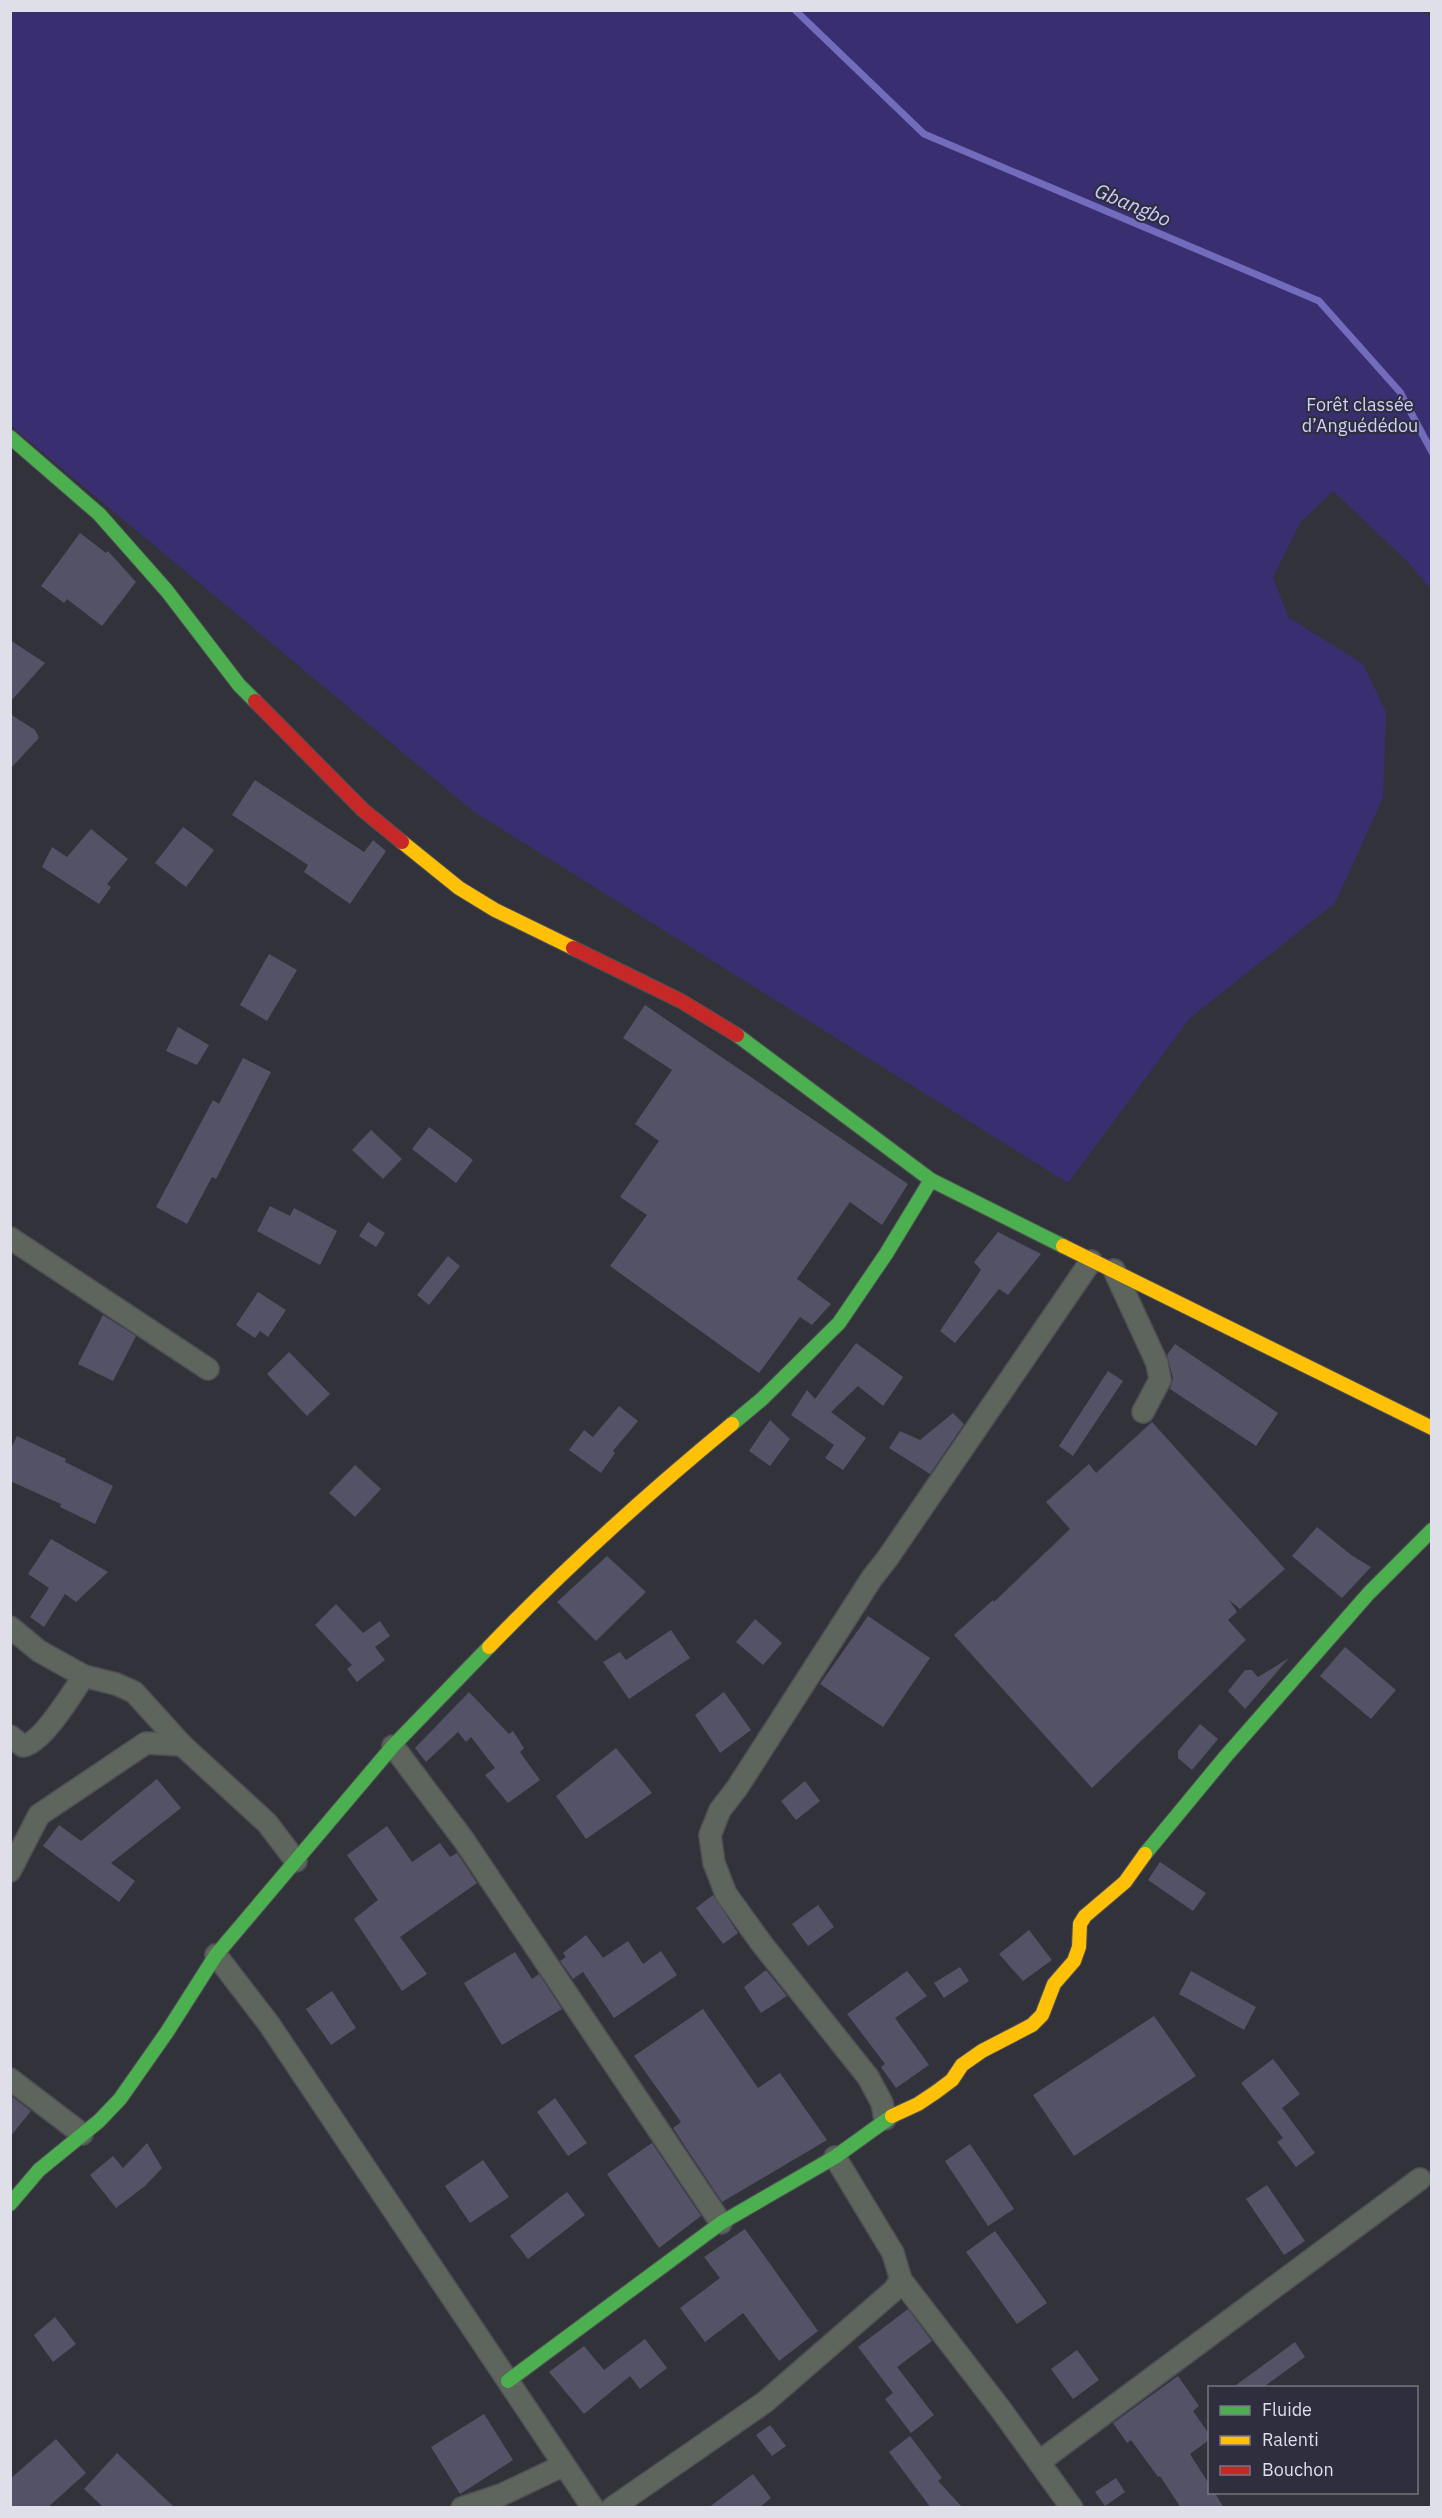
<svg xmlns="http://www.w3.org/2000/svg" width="1442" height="2518" font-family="'IBM Plex Sans',sans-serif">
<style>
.green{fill:#392f70}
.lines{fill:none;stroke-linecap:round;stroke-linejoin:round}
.stream{stroke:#736bbb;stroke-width:7}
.building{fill:#545266}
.street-casing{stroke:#4f4f55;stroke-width:24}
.fast-casing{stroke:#4f4f55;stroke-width:16}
.slow-casing{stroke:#4f4f55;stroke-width:16}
.jam-casing{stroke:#4f4f55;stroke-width:16}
.street{stroke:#5e655d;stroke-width:21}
.fast{stroke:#4caf50;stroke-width:14}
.slow{stroke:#ffc107;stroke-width:14}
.jam{stroke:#c62828;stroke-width:14}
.labels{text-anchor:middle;stroke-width:4.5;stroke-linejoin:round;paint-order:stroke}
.park-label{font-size:18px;fill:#d0cffd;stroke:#2e2e3e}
.water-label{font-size:20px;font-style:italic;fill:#cdccfb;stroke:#2e2e3e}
</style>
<rect width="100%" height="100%" fill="#32323a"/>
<polygon class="green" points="1418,10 1431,16 1431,589 1407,561 1333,491 1300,523 1273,577 1288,617 1363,664 1386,712 1383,798 1335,903 1190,1018 1068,1183 473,811 11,426 10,11"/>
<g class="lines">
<polyline class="stream" points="795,10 924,134 1319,301 1400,392 1432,452"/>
</g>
<g class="building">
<polygon points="80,533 106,553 108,551 136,582 102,626 67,599 64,603 41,586"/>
<polygon points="10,640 45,663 10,702"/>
<polygon points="10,714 35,730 39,738 10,769"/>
<polygon points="255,780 364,852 373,840 386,851 350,904 304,872 308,865 232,815"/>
<polygon points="183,827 214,850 186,887 155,863"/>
<polygon points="91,829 128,859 107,884 111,887 99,904 42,867 52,847 67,857"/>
<polygon points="269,954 297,970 267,1021 240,1005"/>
<polygon points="645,1005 908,1184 882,1225 850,1202 797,1279 831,1304 812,1325 800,1317 759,1373 610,1266 647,1215 620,1197 659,1141 635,1124 672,1070 623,1038"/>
<polygon points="178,1027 209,1045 197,1065 166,1051"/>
<polygon points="243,1058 271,1072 216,1179 212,1177 187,1224 156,1207 213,1100 219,1104"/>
<polygon points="429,1127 473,1160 456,1183 412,1149"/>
<polygon points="371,1130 402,1159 383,1179 352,1150"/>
<polygon points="270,1206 290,1216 294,1208 337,1231 320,1265 257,1231"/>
<polygon points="368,1222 385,1233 376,1247 359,1236"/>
<polygon points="998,1232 1041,1254 1008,1295 999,1289 955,1343 940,1331 981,1270 974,1262"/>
<polygon points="448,1256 460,1266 429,1305 417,1295"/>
<polygon points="258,1292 286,1310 268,1337 260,1331 255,1338 236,1325"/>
<polygon points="103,1315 136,1336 113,1381 78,1364"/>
<polygon points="856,1343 903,1377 883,1406 858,1386 831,1412 866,1438 843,1470 825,1458 834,1445 791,1415 807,1390 815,1399"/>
<polygon points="1175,1344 1278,1413 1256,1446 1170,1389 1173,1378 1167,1355"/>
<polygon points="289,1352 330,1394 307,1416 267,1374"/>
<polygon points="1108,1371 1123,1381 1073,1456 1059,1446"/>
<polygon points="619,1406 638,1421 613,1451 615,1453 601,1473 569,1450 584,1430 593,1437"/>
<polygon points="953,1413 964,1424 930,1474 889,1448 900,1431 920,1440"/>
<polygon points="770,1420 790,1439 770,1466 749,1451"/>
<polygon points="1152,1422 1285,1569 1240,1609 1229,1600 1237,1612 1228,1620 1246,1640 1092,1788 954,1635 993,1600 994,1602 1070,1529 1046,1502 1089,1464 1096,1473"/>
<polygon points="17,1436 66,1459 65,1462 113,1486 95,1524 60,1507 61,1504 10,1481 10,1450"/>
<polygon points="355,1465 381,1489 355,1517 329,1493"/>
<polygon points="1317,1527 1351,1555 1371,1567 1342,1598 1292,1556"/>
<polygon points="51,1539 108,1572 76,1602 65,1594 44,1627 30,1617 49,1588 28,1574"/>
<polygon points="607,1556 646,1592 596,1641 557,1602"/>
<polygon points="336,1604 363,1633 380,1621 390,1636 375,1647 385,1660 357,1682 347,1669 352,1665 315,1625"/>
<polygon points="868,1616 930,1658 883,1727 820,1684"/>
<polygon points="755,1619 782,1643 763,1665 736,1642"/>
<polygon points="671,1630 690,1658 629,1699 603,1662 620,1652 626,1660"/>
<polygon points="1345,1647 1396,1690 1371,1719 1320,1676"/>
<polygon points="1289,1658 1245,1709 1228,1691 1245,1670 1252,1670 1258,1677"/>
<polygon points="469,1692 509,1734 513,1731 524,1748 520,1752 540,1780 508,1803 485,1775 495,1768 471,1737 466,1742 458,1732 426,1762 415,1748"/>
<polygon points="724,1692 751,1730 720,1753 695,1715"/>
<polygon points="1200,1724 1218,1739 1192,1770 1178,1758 1178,1751"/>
<polygon points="616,1748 652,1793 586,1839 556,1796"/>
<polygon points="157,1779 181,1808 111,1863 135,1881 119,1902 43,1846 59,1825 81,1841"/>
<polygon points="805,1781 820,1801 796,1820 781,1801"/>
<polygon points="387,1826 412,1862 440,1843 450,1857 457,1853 477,1883 400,1937 427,1974 402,1991 354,1919 378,1900 347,1855"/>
<polygon points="1160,1862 1206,1893 1193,1911 1148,1880"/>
<polygon points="713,1895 738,1933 723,1944 696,1908"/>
<polygon points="818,1905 834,1927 808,1946 792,1924"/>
<polygon points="1029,1930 1052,1960 1023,1981 999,1954"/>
<polygon points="586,1935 603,1958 628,1941 643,1964 661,1951 677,1975 614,2018 583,1972 573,1979 560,1961 566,1957 563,1953"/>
<polygon points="515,1952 532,1979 539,1974 562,2009 502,2045 464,1983"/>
<polygon points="960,1967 969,1981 944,1998 934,1983"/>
<polygon points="766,1970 787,1996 761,2013 744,1987"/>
<polygon points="907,1971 927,1996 895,2018 929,2065 896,2088 881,2067 885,2064 847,2014"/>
<polygon points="1191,1971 1256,2007 1244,2030 1179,1994"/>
<polygon points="332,1991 356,2028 331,2045 306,2009"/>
<polygon points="703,2009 758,2088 780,2073 827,2140 722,2202 673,2128 681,2122 634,2056"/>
<polygon points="1154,2016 1196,2076 1074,2156 1033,2095"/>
<polygon points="1273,2059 1300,2094 1282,2108 1315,2153 1296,2167 1277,2142 1283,2138 1241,2083"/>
<polygon points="10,2095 31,2111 10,2137"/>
<polygon points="555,2098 587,2143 568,2156 537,2112"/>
<polygon points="147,2143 162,2168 145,2186 116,2208 90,2175 113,2156 123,2168"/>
<polygon points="652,2143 701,2216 659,2248 607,2174"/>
<polygon points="970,2144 1014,2209 988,2226 945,2161"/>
<polygon points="483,2160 509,2197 470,2223 445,2186"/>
<polygon points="1267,2185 1305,2241 1284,2255 1246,2199"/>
<polygon points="567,2192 585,2215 528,2259 510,2236"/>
<polygon points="745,2229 818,2331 779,2361 743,2313 705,2342 680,2308 720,2278 704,2257"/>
<polygon points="995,2231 1047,2303 1017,2324 966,2252"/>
<polygon points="908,2309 932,2341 897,2367 934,2415 911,2433 885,2399 893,2393 858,2347"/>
<polygon points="55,2317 76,2344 53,2362 34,2335"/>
<polygon points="645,2339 667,2368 640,2389 630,2376 584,2414 549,2372 584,2346 604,2370"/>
<polygon points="1295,2342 1305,2357 1262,2388 1232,2388"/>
<polygon points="1077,2350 1099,2380 1073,2399 1051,2369"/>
<polygon points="1178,2376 1199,2406 1193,2411 1209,2434 1209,2440 1190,2454 1209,2484 1209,2493 1215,2493 1224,2508 1181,2508 1160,2476 1158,2477 1131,2440 1127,2443 1113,2423"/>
<polygon points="484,2414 513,2460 460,2494 431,2447"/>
<polygon points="770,2425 786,2446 772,2456 756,2435"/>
<polygon points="910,2436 942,2478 938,2481 963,2508 931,2508 889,2452"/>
<polygon points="56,2439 86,2473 47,2508 10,2508 10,2479"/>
<polygon points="117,2453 175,2508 104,2508 84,2489"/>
<polygon points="753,2474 771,2498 759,2508 708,2508"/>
<polygon points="1116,2478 1125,2492 1105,2506 1095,2492"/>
</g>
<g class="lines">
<g class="street-casing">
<g id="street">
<polyline points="10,1238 208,1369"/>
<polyline points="1114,1270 1157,1363 1160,1380 1143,1412"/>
<polyline points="10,1627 39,1651 84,1676 116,1684 134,1692 182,1745 267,1823 296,1861"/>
<path d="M10 1736 23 1746C43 1743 72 1693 84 1676"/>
<polyline points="393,1746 463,1839 721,2223"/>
<polyline points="10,1871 39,1815 146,1743 182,1745"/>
<polyline points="216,1955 269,2024 593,2508"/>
<polyline points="10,2079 82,2134"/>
<polyline points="885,2119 882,2103 868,2077 762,1944 726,1894 714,1863 710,1835 720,1810 737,1788 872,1578 887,1559 1091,1261"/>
<polyline points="901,2280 999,2407 1072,2508"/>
<polyline points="1039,2462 1420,2179"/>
<polyline points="462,2508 501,2495 564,2465"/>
<polyline points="612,2508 765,2402 893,2291 901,2280 893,2253 835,2157"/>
</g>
</g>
<g class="fast-casing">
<g id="fast">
<polyline points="10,437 99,514 167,591 239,685 255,701"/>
<polyline points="737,1035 931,1180 1063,1246"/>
<polyline points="732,1424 762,1399 839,1323 886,1254 931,1180"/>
<polyline points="1145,1854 1226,1756 1369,1593 1432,1530"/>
<polyline points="10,2204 39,2170 99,2121 120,2099 167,2032 216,1955 393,1746 489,1647"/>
<polyline points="508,2381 721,2223 835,2157 892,2116"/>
</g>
</g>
<g class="slow-casing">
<g id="slow">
<polyline points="402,842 459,888 495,910 573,948"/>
<polyline points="1063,1246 1432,1428"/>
<path d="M489 1647C566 1567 647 1494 732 1424"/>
<polyline points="892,2116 918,2104 936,2092 952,2080 962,2065 982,2051 1032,2025 1042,2015 1054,1984 1074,1961 1079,1947 1080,1924 1085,1916 1125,1882 1145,1854"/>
</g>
</g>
<g class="jam-casing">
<g id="jam">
<polyline points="255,701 363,810 402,842"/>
<polyline points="573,948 681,1001 737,1035"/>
</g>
</g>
<use href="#street" class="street"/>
<use href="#fast" class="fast"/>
<use href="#slow" class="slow"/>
<use href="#jam" class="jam"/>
</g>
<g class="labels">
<g class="park-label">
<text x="1360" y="411">Forêt classée<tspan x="1360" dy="21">d’Anguédédou</tspan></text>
</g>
<g class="water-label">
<text transform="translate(1133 205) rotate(23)" y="7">Gbangbo</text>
</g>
</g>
<rect width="1442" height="2518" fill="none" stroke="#dfdfea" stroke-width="24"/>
<rect x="1208" y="2386" width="210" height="108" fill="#2e2e3e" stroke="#757583" stroke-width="1.5"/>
<rect x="1220" y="2406" width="30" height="9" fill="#4caf50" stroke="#757583" stroke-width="1.5"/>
<text x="1262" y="2416" font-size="18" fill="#dfdfea">Fluide</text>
<rect x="1220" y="2436" width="30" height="9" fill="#ffc107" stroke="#757583" stroke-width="1.5"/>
<text x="1262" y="2446" font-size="18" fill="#dfdfea">Ralenti</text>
<rect x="1220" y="2466" width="30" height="9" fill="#c62828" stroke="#757583" stroke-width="1.5"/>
<text x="1262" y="2476" font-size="18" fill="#dfdfea">Bouchon</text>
</svg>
